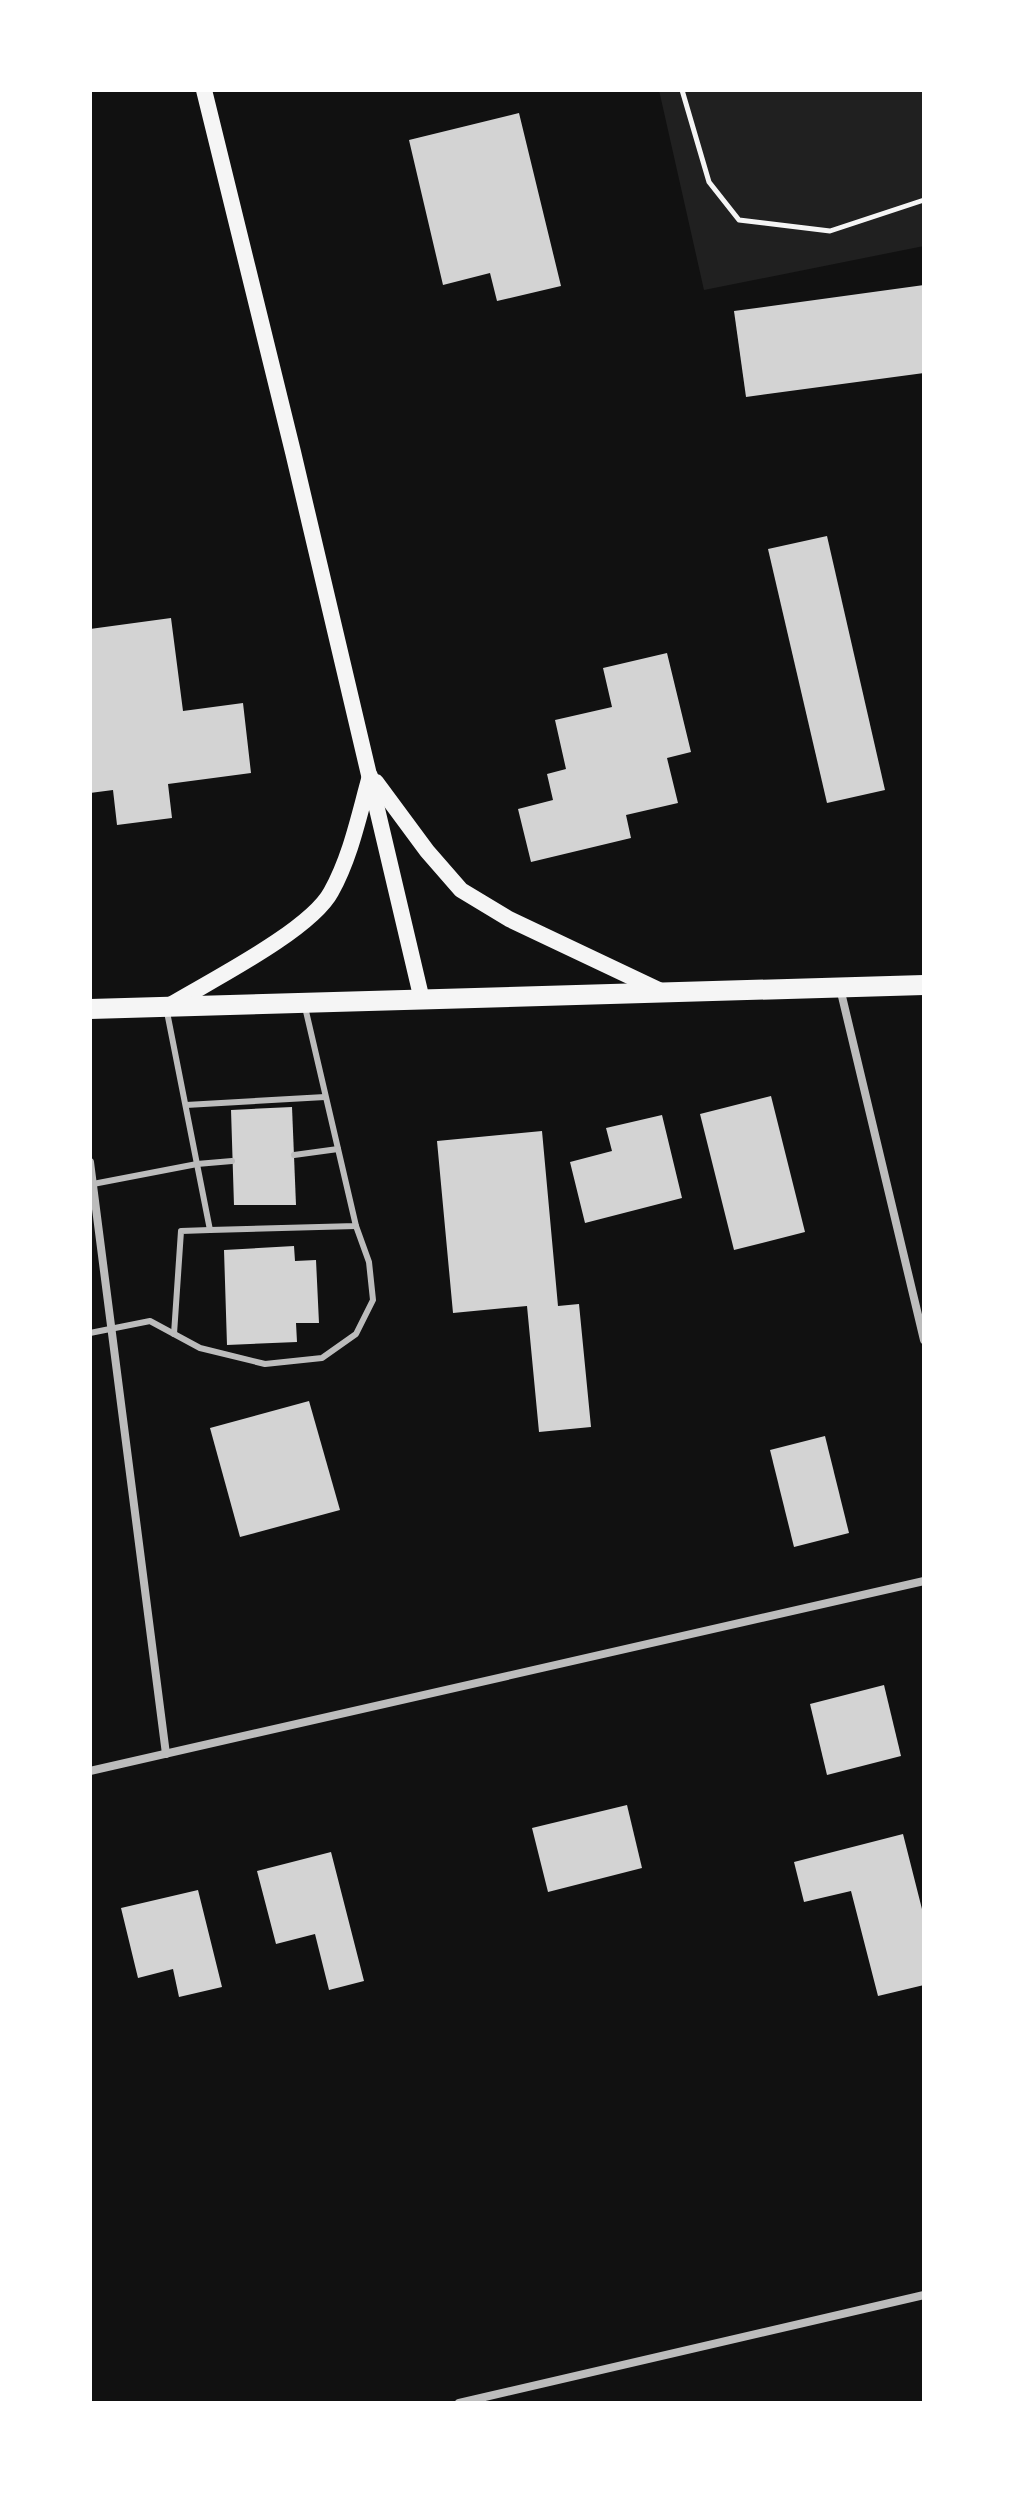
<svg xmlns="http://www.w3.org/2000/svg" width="1014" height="2493" font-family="'Golos Text',sans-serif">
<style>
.green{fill:#202020}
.building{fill:#d3d3d3}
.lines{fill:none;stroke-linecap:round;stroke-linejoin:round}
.path{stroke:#f5f5f5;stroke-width:5}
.service{stroke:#bcbcbc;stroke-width:6}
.minor{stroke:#bcbcbc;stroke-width:8}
.secondary{stroke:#f5f5f5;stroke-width:16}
.primary{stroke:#f5f5f5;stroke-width:20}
</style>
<rect width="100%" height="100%" fill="#111"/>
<polygon class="green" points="659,90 924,90 924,246 704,290"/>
<g class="building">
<polygon points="519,113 561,286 497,301 490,273 443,285 409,140"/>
<polygon points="924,285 924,373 746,397 734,311"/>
<polygon points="827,536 885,790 827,803 768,549"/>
<polygon points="171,618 183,711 243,703 251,773 168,784 172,818 117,825 113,790 90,793 90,629"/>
<polygon points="667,653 691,752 667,758 678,803 626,815 631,838 531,862 518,809 553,800 547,774 566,769 555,720 612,707 603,668"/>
<polygon points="771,1096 805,1232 734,1250 700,1114"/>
<polygon points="292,1107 296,1205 234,1205 231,1110"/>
<polygon points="662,1115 682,1198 585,1223 570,1162 612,1151 606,1128"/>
<polygon points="542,1131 558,1306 579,1304 591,1427 539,1432 527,1306 453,1313 437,1141"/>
<polygon points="294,1246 295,1261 316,1260 319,1323 296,1323 297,1342 227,1345 224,1250"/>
<polygon points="309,1401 340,1510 240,1537 210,1428"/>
<polygon points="825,1436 849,1533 794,1547 770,1450"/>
<polygon points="884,1685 901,1756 827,1775 810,1704"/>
<polygon points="627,1805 642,1868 548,1892 532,1828"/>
<polygon points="903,1834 924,1917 924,1985 878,1996 851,1891 804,1902 794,1862"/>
<polygon points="331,1852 364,1981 329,1990 315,1934 276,1944 257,1871"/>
<polygon points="198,1890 222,1987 179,1997 173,1969 138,1978 121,1908"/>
</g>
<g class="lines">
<polyline class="path" points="682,90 709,182 739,220 830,231 924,200"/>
<g class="service">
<polyline points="167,1012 210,1230 356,1226 305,1007"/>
<polyline points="186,1105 325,1097"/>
<polyline points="294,1155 338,1149"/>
<polyline points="93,1184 197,1164 232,1161"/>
<polyline points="90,1333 150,1321 200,1348 265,1364 322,1358 356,1334 373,1300 369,1262 356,1226"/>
<polyline points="174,1334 181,1231 210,1230"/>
</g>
<g class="minor">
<polyline points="840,988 924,1340"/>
<polyline points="90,1162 166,1754"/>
<polyline points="90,1771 924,1581"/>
<polyline points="459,2403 924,2295"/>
</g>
<g class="secondary">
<polyline points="204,90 293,452 422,1000"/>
<polyline points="376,782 427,851 461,890 509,919 663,992"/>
<path d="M167 1007C208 982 310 931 331 892 351 856 359 815 370 776"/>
</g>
<polyline class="primary" points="90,1009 924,985"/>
</g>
<rect width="1014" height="2493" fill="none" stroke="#ffffff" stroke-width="184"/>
</svg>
